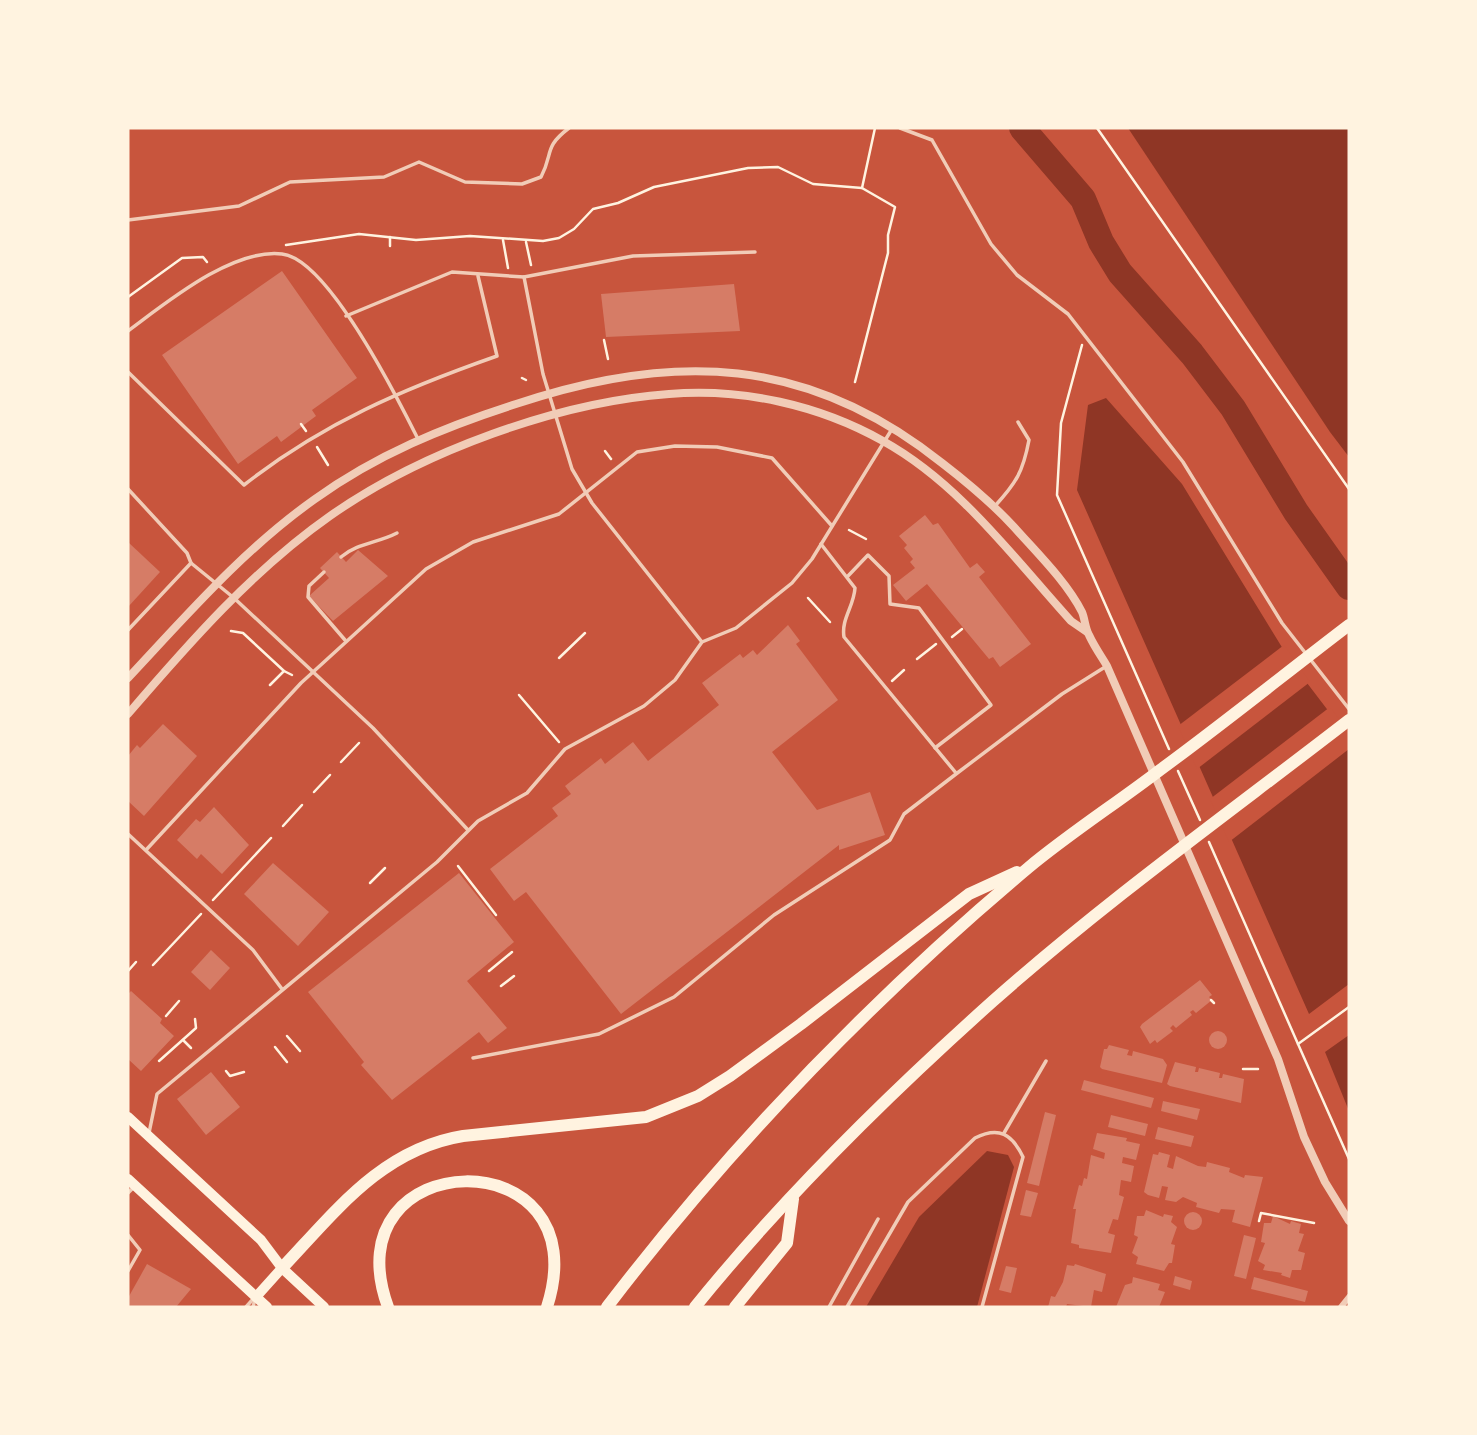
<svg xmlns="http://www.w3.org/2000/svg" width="1477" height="1435" font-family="'Space Grotesk',sans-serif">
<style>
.water{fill:#8f3625}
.pier{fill:#c8553d}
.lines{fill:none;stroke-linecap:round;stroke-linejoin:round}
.river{stroke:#8f3625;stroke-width:26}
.building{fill:#d67c66}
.path{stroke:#fff3e0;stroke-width:2.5}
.service{stroke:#f1ccb7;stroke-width:3.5}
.minor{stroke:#f1ccb7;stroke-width:6}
.tertiary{stroke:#f1ccb7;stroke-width:8}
.primary{stroke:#fff3e0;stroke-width:10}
.motorway{stroke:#fff3e0;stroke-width:12}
</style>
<rect width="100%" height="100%" fill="#c8553d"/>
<g class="water">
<polygon points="1128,128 1349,128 1349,457 1330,432"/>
<polygon points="1106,398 1182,484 1291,662 1349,738 1349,984 1309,1014 1077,490 1088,405"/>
<polygon points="1349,1035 1349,1111 1325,1052"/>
<polygon points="987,1151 1008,1155 1014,1167 977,1307 866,1307 919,1217"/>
</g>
<g class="pier">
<polygon points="1284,645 1310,682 1197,769 1178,726"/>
<polygon points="1330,707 1349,732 1349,749 1229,842 1210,799"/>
</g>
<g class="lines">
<polyline class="river" points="1022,128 1083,199 1101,242 1120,273 1192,354 1233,408 1296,512 1349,587"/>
</g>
<g class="building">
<polygon points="282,271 357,378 312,410 316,416 281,442 277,436 238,464 162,355"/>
<polygon points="734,284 740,331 606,337 601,294"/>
<polygon points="925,515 933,525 938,523 970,568 977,563 985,572 979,577 1031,644 1000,667 993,657 989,659 927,584 906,601 893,585 915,568 910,562 913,559 904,548 907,545 899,536"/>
<polygon points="128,542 160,572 128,607"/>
<polygon points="358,550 388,576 333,621 309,596 329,578 320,568 337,552 346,562"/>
<polygon points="788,625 800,641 796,644 838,700 772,752 817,810 870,792 885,835 839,850 839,845 621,1014 526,892 514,901 490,869 558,816 552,808 571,794 565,786 601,758 605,764 633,742 648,761 719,705 702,683 740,654 743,658 753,650 757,655"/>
<polygon points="163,724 197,756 144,816 128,801 128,756 137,745 140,748"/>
<polygon points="214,807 249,845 222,874 201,854 197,859 177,840 196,819 200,822"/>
<polygon points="273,863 329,912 298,946 244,894"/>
<polygon points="459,873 514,942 467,981 507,1028 488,1043 479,1032 392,1100 361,1065 364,1062 308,992"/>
<polygon points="211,950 230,968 210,990 191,972"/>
<polygon points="1200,980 1212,995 1209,997 1212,1000 1196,1013 1193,1010 1190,1012 1192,1015 1176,1028 1173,1025 1170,1028 1173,1031 1157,1043 1155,1040 1150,1044 1140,1027 1142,1024"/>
<polygon points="131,991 162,1019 160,1023 174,1036 141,1071 128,1059 128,994"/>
<circle cx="1218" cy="1040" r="9"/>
<polygon points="1109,1045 1129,1050 1127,1055 1132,1056 1133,1051 1163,1059 1167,1065 1162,1083 1102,1069 1100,1067 1104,1049 1107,1049"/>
<polygon points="1175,1062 1196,1067 1195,1072 1198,1072 1199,1068 1220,1073 1219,1078 1222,1078 1223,1074 1244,1079 1241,1103 1170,1086 1167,1084"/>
<polygon points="211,1072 240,1107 206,1135 177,1099"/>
<polygon points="1084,1080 1154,1098 1151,1108 1081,1090"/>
<polygon points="1163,1101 1200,1109 1197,1120 1161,1111"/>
<polygon points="1045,1112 1056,1115 1039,1186 1027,1183"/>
<polygon points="1111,1115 1148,1124 1145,1136 1108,1127"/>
<polygon points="1158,1127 1194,1136 1191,1147 1155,1139"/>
<polygon points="1097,1133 1127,1138 1126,1141 1140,1144 1136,1160 1123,1157 1122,1163 1134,1166 1131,1182 1121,1180 1119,1195 1124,1197 1118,1220 1113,1219 1108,1233 1115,1235 1111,1253 1079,1248 1079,1245 1071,1243 1076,1209 1073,1209 1079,1185 1082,1186 1084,1178 1087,1179 1091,1155 1104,1159 1105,1153 1093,1149"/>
<polygon points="1159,1152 1170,1155 1167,1167 1173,1169 1176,1156 1198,1166 1206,1167 1207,1162 1230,1168 1229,1172 1244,1178 1245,1175 1263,1177 1250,1227 1232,1222 1235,1210 1221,1209 1219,1213 1196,1207 1197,1203 1183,1197 1176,1202 1165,1200 1168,1187 1162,1186 1159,1198 1148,1195 1144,1192 1153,1154 1158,1155"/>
<polygon points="1026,1190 1038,1193 1031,1217 1020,1215"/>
<polygon points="1146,1210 1163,1217 1164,1214 1173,1216 1171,1222 1177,1227 1171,1244 1175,1245 1172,1263 1169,1263 1164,1271 1136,1264 1138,1257 1132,1253 1138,1237 1134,1235 1137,1216 1144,1216"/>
<circle cx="1193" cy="1221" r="9"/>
<polygon points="1273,1216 1290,1224 1291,1221 1301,1224 1299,1233 1304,1234 1298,1251 1305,1253 1301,1270 1292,1270 1290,1278 1281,1275 1282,1273 1263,1270 1265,1265 1258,1261 1265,1243 1261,1242 1264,1223 1271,1223"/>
<polygon points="1244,1235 1256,1238 1246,1279 1234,1276"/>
<polygon points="147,1264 191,1289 176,1307 128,1307 128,1298"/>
<polygon points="1075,1264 1106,1274 1102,1292 1094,1290 1091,1307 1067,1304 1066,1307 1048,1307 1051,1296 1055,1297 1063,1282 1067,1265 1074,1266"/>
<polygon points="1006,1266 1017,1268 1011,1293 999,1290"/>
<polygon points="1175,1276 1192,1281 1190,1290 1173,1285"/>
<polygon points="1133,1277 1160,1284 1158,1290 1165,1292 1159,1307 1116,1307 1125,1285 1132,1283"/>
<polygon points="1254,1277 1308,1291 1305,1302 1251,1289"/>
</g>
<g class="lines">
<g class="path">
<polyline points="1097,128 1349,489"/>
<polyline points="862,188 875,128"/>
<polyline points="503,240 508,268"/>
<polyline points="526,242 531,265"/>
<polyline points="286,245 359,234 416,240 470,236 543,241 559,238 574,229 593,209 618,203 654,187 748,168 778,167 813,184 862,188 895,207 888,235 888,253 855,382"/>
<polyline points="390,246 390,237"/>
<polyline points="128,297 182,258 203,257 207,262"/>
<polyline points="604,340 608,359"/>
<polyline points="1082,345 1061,423 1057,495 1169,749"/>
<polyline points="522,378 526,380"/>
<polyline points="301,424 306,431"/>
<polyline points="317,447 328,465"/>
<polyline points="605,451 611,459"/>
<polyline points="849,530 866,539"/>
<polyline points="808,598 830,622"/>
<polyline points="231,631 243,633 284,671 270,685"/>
<polyline points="952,637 962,629"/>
<polyline points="559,658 585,633"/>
<polyline points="917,659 936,644"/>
<polyline points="284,671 292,675"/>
<polyline points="892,681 904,670"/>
<polyline points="519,695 559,742"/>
<polyline points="341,762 359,743"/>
<polyline points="1178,771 1200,820"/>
<polyline points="314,792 330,775"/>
<polyline points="283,826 302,805"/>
<polyline points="1209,842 1298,1044"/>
<polyline points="458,866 496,915"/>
<polyline points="370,883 385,868"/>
<polyline points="213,900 271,838"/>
<polyline points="153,965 201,914"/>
<polyline points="128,971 136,962"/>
<polyline points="489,971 512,952"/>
<polyline points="501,986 514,976"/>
<polyline points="1211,1000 1214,1003"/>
<polyline points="1349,1007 1298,1044 1349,1159"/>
<polyline points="166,1016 179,1001"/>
<polyline points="287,1036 300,1051"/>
<polyline points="183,1040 191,1048"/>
<polyline points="275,1047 287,1062"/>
<polyline points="159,1061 196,1028 195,1019"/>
<polyline points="1243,1069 1258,1069"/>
<polyline points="226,1071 230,1076 244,1072"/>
<polyline points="1259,1221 1261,1213 1314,1223"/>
</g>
<g class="service">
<polyline points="900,128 932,140 991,244 1017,275 1068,314 1183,462 1282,623 1349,709"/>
<path d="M128 220 239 206 290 182 384 177 419 162 465 182 522 184 541 177C554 152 543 148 569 128"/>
<polyline points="524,277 543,374 572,469 592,503 702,642"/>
<polyline points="346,316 452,272 524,277 633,256 755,252"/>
<path d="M128 331C166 303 232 248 282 254 328 259 398 399 418 439"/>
<path d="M128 372 244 485C323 423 403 389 497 356L478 276"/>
<polyline points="128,489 187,553 191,563 234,598 373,728 468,830"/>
<path d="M995 506C1016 483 1023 472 1029 440L1018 422"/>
<path d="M821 544 855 588C854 606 841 619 844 637L956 773"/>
<path d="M341 557C357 543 378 543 397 533"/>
<polyline points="324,572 309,586 308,597 345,640"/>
<polyline points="848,576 868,555 889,576 890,604 919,608 991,705 935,748"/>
<polyline points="128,630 191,563"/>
<polyline points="128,834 253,950 282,989"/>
<polyline points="146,850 301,683 426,569 473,542 559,514 637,452 675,446 717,447 772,458 832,526"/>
<polyline points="473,1058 599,1034 674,997 774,915 890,840 904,814 956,774 1062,694 1105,667"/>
<polyline points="149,1133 157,1094 437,862 478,821 527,793 565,749 644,706 675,680 702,642 736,628 792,583 812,559 892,429"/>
<polyline points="1004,1133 1046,1061"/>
<polyline points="128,1193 134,1187"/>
<polyline points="128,1235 140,1250 128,1271"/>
<polyline points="246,1307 254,1298"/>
<polyline points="253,1307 255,1299"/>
<polyline points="829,1307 878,1219"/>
<path d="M847 1307 908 1202 975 1138C999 1126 1012 1134 1023 1157L982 1307"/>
</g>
<polyline class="minor" points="1341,1307 1349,1297"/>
<g class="tertiary">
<path d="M128 678C187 615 244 549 315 499 376 455 444 427 516 404 674 351 808 356 942 463 968 483 991 502 1014 527 1037 553 1066 581 1082 612 1085 619 1085 628 1089 635 1094 646 1101 656 1107 666L1278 1059 1304 1137 1325 1182 1349 1221"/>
<path d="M128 714C189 643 253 570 330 516 421 452 558 402 669 394 743 388 819 405 883 441 959 483 1013 557 1071 621L1087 632"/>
</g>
<g class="primary">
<polyline points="128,1117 261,1240 282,1268 324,1307"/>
<polyline points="128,1179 267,1307"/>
<polyline points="256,1297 282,1268"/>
</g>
<g class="motorway">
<path d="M282 1268C335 1212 382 1149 463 1136L646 1117 698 1096 730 1076 801 1024 969 894 1017 872"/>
<path d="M388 1307C328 1143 602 1136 547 1307"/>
<path d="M607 1307C730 1146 873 998 1028 868 1070 833 1117 803 1160 770 1224 723 1286 673 1349 625"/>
<path d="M695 1307C783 1198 888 1095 993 1001 1106 901 1230 812 1349 720"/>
<polyline points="735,1307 787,1243 793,1199"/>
</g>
</g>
<rect width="1477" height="1435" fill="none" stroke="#fff3e0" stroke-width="259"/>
</svg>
